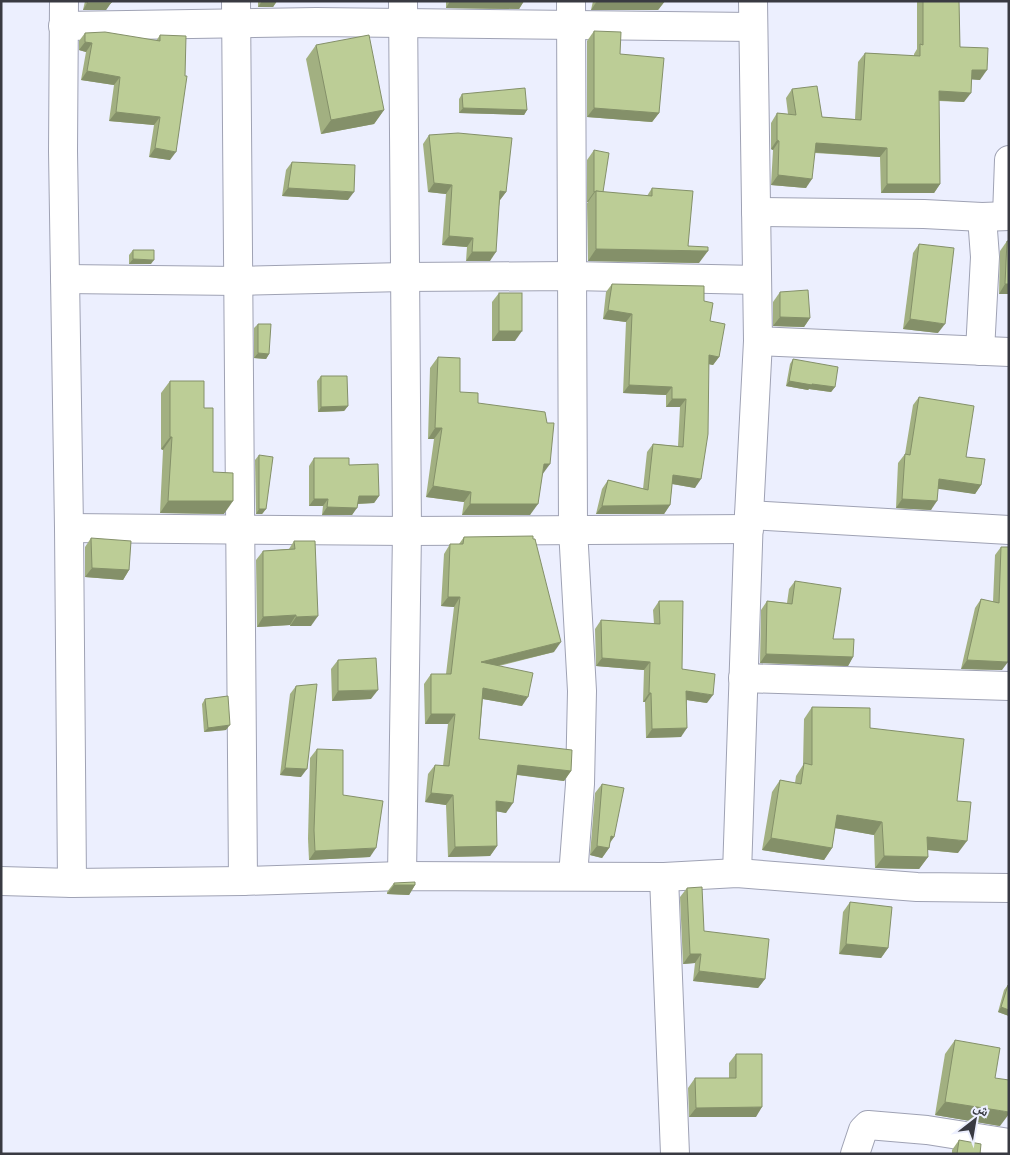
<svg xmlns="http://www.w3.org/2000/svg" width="1010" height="1155" font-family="Lato,'Noto Naskh Arabic',sans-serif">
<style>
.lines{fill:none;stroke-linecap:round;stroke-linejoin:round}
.minor-casing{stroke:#9fa2b4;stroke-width:30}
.minor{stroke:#fff;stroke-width:28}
.wall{fill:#a2b081}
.shaded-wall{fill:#849069}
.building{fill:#bccd96;stroke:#849069}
</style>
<rect width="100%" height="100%" fill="#eceffe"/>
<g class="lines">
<g class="minor-casing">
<g id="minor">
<polyline points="64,1 63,151 69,528 72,883"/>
<polyline points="236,1 243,881"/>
<polyline points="571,1 573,529 582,691 580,784 573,876"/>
<polyline points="63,26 316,22 753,27"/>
<polyline points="756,212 924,214 982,217 1009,216"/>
<polyline points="1007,216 1009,160"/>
<polyline points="65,279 238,281 404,277 572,276 757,280"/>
<polyline points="758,341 1009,352"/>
<polyline points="980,351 985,257 982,217"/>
<polyline points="749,515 1009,530"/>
<polyline points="69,528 407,531 749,529"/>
<polyline points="743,678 1009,686"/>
<polyline points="737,873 749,515 758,341 753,1"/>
<polyline points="402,876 407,531 403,1"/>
<polyline points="664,877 675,1154"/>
<polyline points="1,881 72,883 243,881 402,876 664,877 737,873 917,887 1009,888"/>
<polyline points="855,1154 863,1130 868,1125 927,1130 1009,1143"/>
</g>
</g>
<use href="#minor" class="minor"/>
</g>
<g class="wall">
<polygon points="85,1 112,1 106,10 83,10"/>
<polygon points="258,1 277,1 273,7 258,7"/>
<polygon points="446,1 524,1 519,9 446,8"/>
<polygon points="593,1 665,1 658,10 591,10"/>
<polygon points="917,1 959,1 960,47 980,80 971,79 964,102 939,101 940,184 934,193 881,193 880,157 815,153 806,188 771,185 773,150 771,149 771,123 777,113 788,114 786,98 792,89 822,117 855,119 858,62 865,53 914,56 914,54 917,49"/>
<polygon points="594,31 620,54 659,113 652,122 587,117 587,41"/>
<polygon points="85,33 156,41 160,35 170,160 149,157 154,125 109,121 114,85 81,80 86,52 79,50 79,41"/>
<polygon points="316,45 384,110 374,124 321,134 306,59"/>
<polygon points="462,94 527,110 524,115 459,113 459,99"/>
<polygon points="429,135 506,192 500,200 490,261 466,261 467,247 442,245 446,194 428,192 423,144"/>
<polygon points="594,150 603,192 647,196 652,188 699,263 588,261 587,203 588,202 587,202 587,160"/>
<polygon points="292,162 348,200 282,196 286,170"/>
<polygon points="1007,241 1009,241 1009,294 999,294 1000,251"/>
<polygon points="919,244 938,333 903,329 913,253"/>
<polygon points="133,250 151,264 129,264 129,255"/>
<polygon points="612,284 704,301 719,357 713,365 709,364 695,488 672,484 670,505 664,514 596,514 602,489 608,480 643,489 647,452 653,444 678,446 680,407 666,407 666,395 623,393 626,322 603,319 606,292"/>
<polygon points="780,292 810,318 804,327 773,326 773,302"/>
<polygon points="499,293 515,341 492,341 492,302"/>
<polygon points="258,324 269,354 266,359 254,358 254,328"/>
<polygon points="438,357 460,392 478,403 542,475 530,515 462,515 464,502 426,497 434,439 428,439 430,368"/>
<polygon points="793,359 835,387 831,392 809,389 808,390 786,386 790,364"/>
<polygon points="321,376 348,406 344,411 318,412 317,381"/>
<polygon points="170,381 204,408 213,472 224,514 160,513 163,450 161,449 161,393"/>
<polygon points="919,397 966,457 981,485 975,494 938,488 931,510 896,508 898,463 905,454 913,405"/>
<polygon points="259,455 266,509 262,514 256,514 255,460"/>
<polygon points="314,458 349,465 379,496 374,503 358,504 352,515 322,515 323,506 309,506 309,466"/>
<polygon points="464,537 533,539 554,652 499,666 522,706 483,699 479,739 571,771 564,781 517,775 506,813 496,811 497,846 490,856 448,857 446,805 425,802 428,774 435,765 443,766 448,724 425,724 424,684 431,674 446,674 454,607 441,606 444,554 450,544 459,544"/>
<polygon points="91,538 129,570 123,580 85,577 85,547"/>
<polygon points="294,541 311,626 290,626 290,625 257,627 256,560 263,551 289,549"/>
<polygon points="1001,547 1002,670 961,669 975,608 981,599 993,602 995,555"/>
<polygon points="795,581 833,639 853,657 848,666 760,663 761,610 767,601 787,603 789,589"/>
<polygon points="659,601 682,669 707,703 687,700 681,737 646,738 645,702 643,702 644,670 596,666 595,629 601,620 654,624 653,610"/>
<polygon points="338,660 371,699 332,701 331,669"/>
<polygon points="296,686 301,777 280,775 290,694"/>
<polygon points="205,699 226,730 204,732 202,704"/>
<polygon points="812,707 870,728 957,801 958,853 927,850 928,857 919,869 875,868 874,835 835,828 832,848 824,860 762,850 772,792 780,780 795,783 796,776 803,765 804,719"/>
<polygon points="317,749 343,795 370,857 309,860 308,839 310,758"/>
<polygon points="602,784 614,837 610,843 609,848 602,858 590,855 595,793"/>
<polygon points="394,883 415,885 409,895 387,894 387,892"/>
<polygon points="687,888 704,931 765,979 758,988 693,981 695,963 683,964 680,897"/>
<polygon points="850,902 888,948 881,958 839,954 843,912"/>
<polygon points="1008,985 1009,985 1009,1016 998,1012 1004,990"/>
<polygon points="955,1040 995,1078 1000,1126 935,1115 945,1054"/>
<polygon points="736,1054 756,1117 689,1117 688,1088 695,1078 729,1078 729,1063"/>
<polygon points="959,1140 980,1154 952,1154 952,1150"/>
</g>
<g class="shaded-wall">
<polygon points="262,1 277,1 273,7 258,7"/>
<polygon points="450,1 524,1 519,9 446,8"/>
<polygon points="597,1 665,1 658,10 591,10"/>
<polygon points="87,3 111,3 106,10 83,10"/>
<polygon points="85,42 92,43 86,52 79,50"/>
<polygon points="972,70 987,70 980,80 966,79"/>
<polygon points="87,71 120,77 114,85 81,80"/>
<polygon points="939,91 971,93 964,102 932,100"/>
<polygon points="463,108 527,110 524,115 459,113"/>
<polygon points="594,108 659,113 652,122 587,117"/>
<polygon points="384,110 374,124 321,134 331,120"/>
<polygon points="116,112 160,117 154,125 109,121"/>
<polygon points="777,140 779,141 773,150 771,149"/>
<polygon points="816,143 887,148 880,157 809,152"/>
<polygon points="155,148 176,152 170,160 149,157"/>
<polygon points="778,175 812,179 806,188 771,185"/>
<polygon points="434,183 452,185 446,194 428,192"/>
<polygon points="887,184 940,184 934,193 881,193"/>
<polygon points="288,188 354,192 348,200 282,196"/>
<polygon points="500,191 506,192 500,200 494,200"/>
<polygon points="594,192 595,192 588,202 587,202"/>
<polygon points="449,236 473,238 467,247 442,245"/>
<polygon points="596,249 708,251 699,263 588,261"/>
<polygon points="472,252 496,252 490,261 466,261"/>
<polygon points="133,259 154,260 151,264 129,264"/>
<polygon points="1005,284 1009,284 1009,294 999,294"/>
<polygon points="608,310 632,314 626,322 603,319"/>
<polygon points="780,317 810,318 804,327 773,326"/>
<polygon points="910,319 945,324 938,333 903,329"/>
<polygon points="499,331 522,331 515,341 492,341"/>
<polygon points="258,353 269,354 266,359 254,358"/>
<polygon points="709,355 719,357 713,365 703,363"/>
<polygon points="789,381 835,387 831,392 809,389 808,390 786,386"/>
<polygon points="629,385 672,387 666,395 623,393"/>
<polygon points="672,399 686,399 680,407 666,407"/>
<polygon points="348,406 344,411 318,412 321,407"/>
<polygon points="435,428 442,428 434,439 428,439"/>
<polygon points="170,437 172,437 163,450 161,449"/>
<polygon points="544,464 550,464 542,475"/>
<polygon points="673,475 701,479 695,488 667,483"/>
<polygon points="939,479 981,485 975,494 932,488"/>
<polygon points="433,486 471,492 464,502 426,497"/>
<polygon points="359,496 379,496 374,503 353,504"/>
<polygon points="314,499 328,499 323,506 309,506"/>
<polygon points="902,499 937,501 931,510 896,508"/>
<polygon points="168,501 233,501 224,514 160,513"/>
<polygon points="470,504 538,504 530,515 462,515"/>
<polygon points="670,505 664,514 596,514 602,506"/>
<polygon points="327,507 357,508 352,515 322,515"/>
<polygon points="259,509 266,509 262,514 256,514"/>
<polygon points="92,568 129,570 123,580 85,577"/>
<polygon points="448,597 460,597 454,607 441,606"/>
<polygon points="296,615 290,625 257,627 263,617"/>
<polygon points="318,616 311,626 290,626 296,617"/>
<polygon points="561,642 554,652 475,671 481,662"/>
<polygon points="766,654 853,657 848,666 760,663"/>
<polygon points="602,658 650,662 644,670 596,666"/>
<polygon points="967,660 1008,662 1002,670 961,669"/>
<polygon points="483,688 528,697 522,706 477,698"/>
<polygon points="378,690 371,699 332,701 338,691"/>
<polygon points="686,691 713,695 707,703 680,699"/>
<polygon points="649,693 651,693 645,702 643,702"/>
<polygon points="431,714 455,714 448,724 425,724"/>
<polygon points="230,725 226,730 204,732 208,728"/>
<polygon points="687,728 681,737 646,738 652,729"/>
<polygon points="518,765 571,771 564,781 512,774"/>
<polygon points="285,768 307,769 301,777 280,775"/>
<polygon points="431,793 453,795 446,805 425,802"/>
<polygon points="496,801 513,803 506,813 489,810"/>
<polygon points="837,815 882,822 874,835 829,827"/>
<polygon points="611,836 614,837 607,846"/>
<polygon points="927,837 967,841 958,853 919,849"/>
<polygon points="771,838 832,848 824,860 762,850"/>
<polygon points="497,846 490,856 448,857 455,847"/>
<polygon points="597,846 609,848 602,858 590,855"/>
<polygon points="376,848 370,857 309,860 315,851"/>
<polygon points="884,856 928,857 919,869 875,868"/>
<polygon points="394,885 415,885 409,895 387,894"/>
<polygon points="846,944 888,948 881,958 839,954"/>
<polygon points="690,954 701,954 695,963 683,964"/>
<polygon points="699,971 765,979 758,988 693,981"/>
<polygon points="1001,1007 1009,1010 1009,1016 998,1012"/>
<polygon points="945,1102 1009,1112 1009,1114 1000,1126 935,1115"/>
<polygon points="762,1107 756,1117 689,1117 696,1108"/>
</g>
<g class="building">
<polygon points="88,1 112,1 111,3 87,3"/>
<polygon points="923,1 959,1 960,47 988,48 987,70 972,70 971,93 939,91 940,184 887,184 887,148 816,143 812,179 778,175 779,141 777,140 777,113 796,115 792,89 817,86 822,117 861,120 865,53 920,56 920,44 923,45"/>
<polygon points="594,31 621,32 620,54 664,58 659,113 594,108"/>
<polygon points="105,32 160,41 160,35 186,36 185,76 187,76 176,152 155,148 160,117 116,112 120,77 87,71 92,43 85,42 85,33"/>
<polygon points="369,35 384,110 331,120 316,45"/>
<polygon points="525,88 527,110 463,108 462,94"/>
<polygon points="458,133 512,138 506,192 500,191 496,252 472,252 473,238 449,236 452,185 434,183 429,135"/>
<polygon points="594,150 609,153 603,192 596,191 594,192"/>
<polygon points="292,162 355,165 354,192 288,188"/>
<polygon points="652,188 693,191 688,246 708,247 708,251 596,249 596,191 652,196"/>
<polygon points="1007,241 1009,241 1009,284 1005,284"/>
<polygon points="919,244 954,248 945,324 910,319"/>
<polygon points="133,250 154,250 154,260 133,259"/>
<polygon points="612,284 704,286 704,301 713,303 710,321 725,324 719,357 709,355 708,434 701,479 673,475 670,505 602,506 608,480 648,490 653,444 683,447 686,399 672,399 672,387 629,385 632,314 608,310"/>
<polygon points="808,290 810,318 780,317 780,292"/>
<rect x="499" y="293" width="23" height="38"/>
<polygon points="258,324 271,324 269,354 258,353"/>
<polygon points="438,357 460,358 460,392 478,393 478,403 545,412 547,423 554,423 550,464 544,464 538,504 470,504 471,492 433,486 442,428 435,428"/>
<polygon points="793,359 838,367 835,387 812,384 812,385 789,381"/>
<polygon points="321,376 347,376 348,406 321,407"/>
<polygon points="170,381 204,381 204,408 213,408 213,472 233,473 233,501 168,501 172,437 170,437"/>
<polygon points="919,397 974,406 966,457 985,459 981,485 939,479 937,501 902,499 905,454 910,455"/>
<polygon points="259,455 273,457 266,509 259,509"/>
<polygon points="314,458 349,458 349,465 378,464 379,496 359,496 357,508 327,507 328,499 314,499"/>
<polygon points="533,536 533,539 535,539 561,642 481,662 533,673 528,697 483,688 479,739 572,750 571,771 518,765 513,803 496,801 497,846 455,847 453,795 431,793 435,765 449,766 455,714 431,714 431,674 451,674 460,597 448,597 450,544 463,544 464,537"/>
<polygon points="91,538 131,541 129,570 92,568"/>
<polygon points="294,541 315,541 318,616 296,617 296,615 263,617 263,551 295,549"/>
<polygon points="1001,547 1009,547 1009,658 1008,662 967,660 981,599 999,603"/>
<polygon points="795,581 841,588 833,639 854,639 853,657 766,654 767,601 792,604"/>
<polygon points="659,601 683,601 682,669 715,674 713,695 686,691 687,728 652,729 651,693 649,693 650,662 602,658 601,620 660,624"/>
<polygon points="376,658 378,690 338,691 338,660"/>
<polygon points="317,684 307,769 285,768 296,686"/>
<polygon points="228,696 230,725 208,728 205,699"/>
<polygon points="812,707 870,708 870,728 964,739 957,801 971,802 967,841 927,837 928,857 884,856 882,822 837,815 832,848 771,838 780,780 801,784 804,763 812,765"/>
<polygon points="317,749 343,750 343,795 383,801 376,848 315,851 314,830"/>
<polygon points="602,784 624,788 614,837 611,836 609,848 597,846"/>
<polygon points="415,882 415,885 394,885 394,883"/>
<polygon points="702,887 704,931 769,939 765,979 699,971 701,954 690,954 687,888"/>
<polygon points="850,902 892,907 888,948 846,944"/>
<polygon points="1008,985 1009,985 1009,1010 1001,1007"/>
<polygon points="955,1040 1000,1048 995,1078 1009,1080 1009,1112 945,1102"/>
<polygon points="736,1054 762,1054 762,1107 696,1108 695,1078 736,1078"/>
<polygon points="959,1140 981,1144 980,1154 957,1154"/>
</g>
<rect width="1010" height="1155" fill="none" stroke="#393a42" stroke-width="5"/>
<g transform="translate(975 1120) rotate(31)" stroke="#eceffe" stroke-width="4" paint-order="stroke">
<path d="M0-4L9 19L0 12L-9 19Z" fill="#393a42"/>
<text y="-8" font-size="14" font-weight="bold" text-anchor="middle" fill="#393a42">ش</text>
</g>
</svg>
